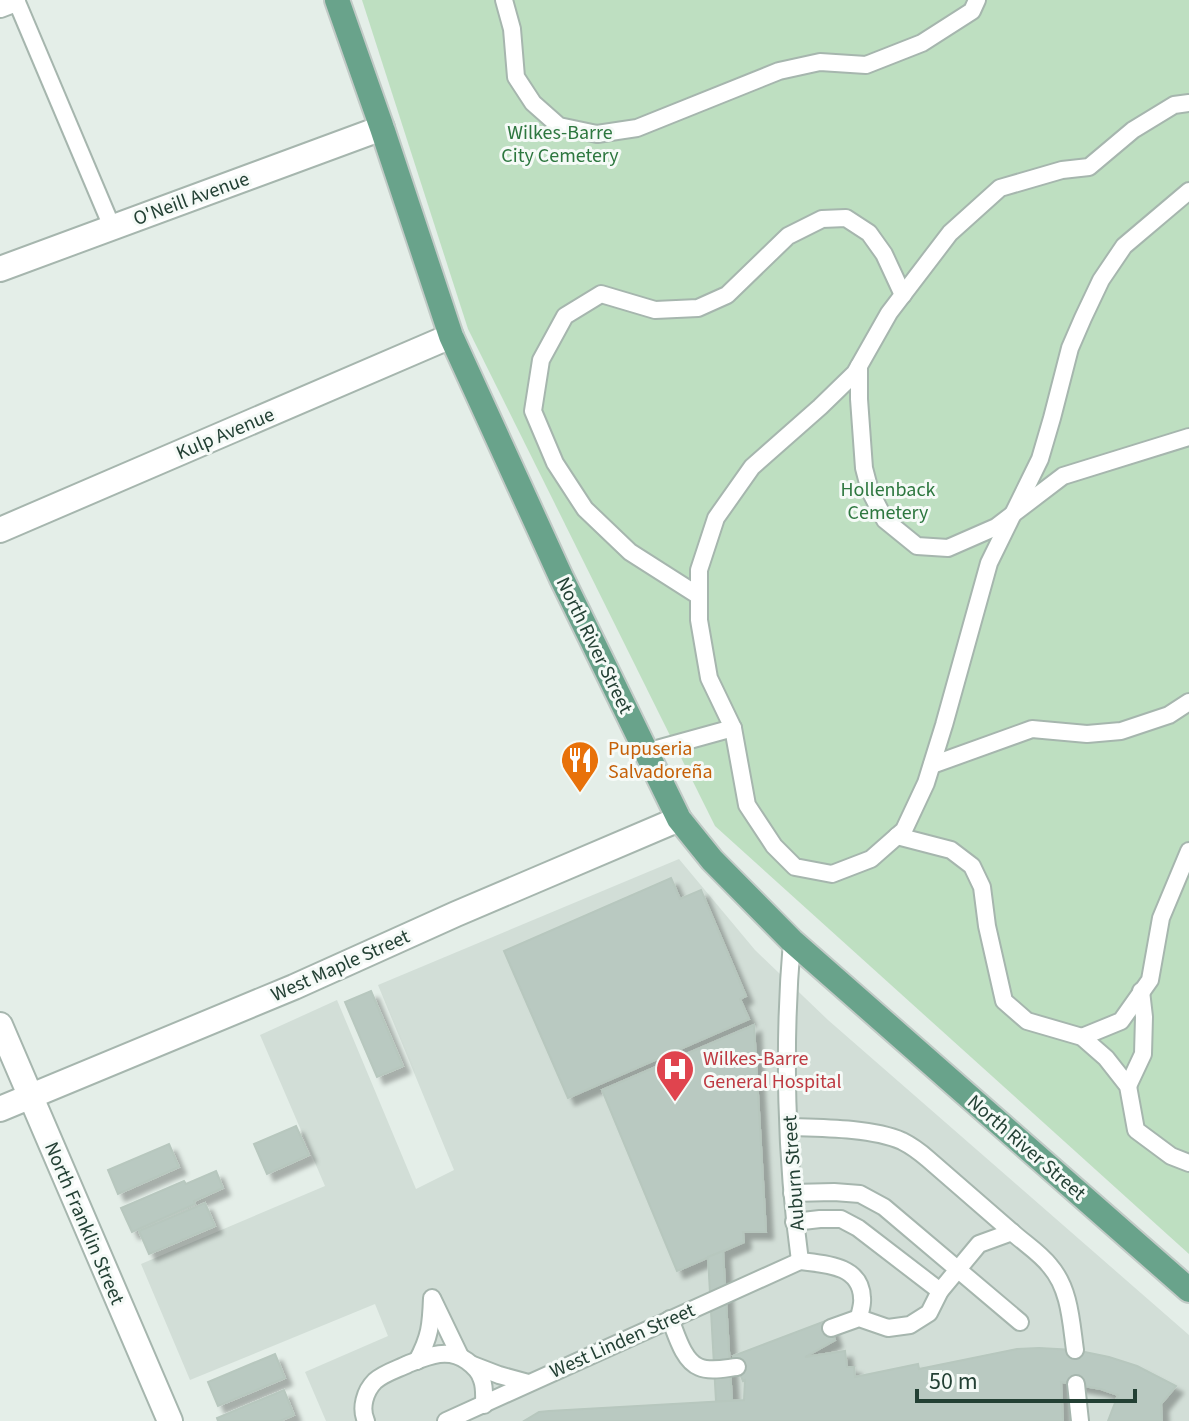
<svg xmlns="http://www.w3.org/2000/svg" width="1189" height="1421" font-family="'Source Sans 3',sans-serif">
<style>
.built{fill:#d2ded7}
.green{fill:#bedfc1}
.building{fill:#b9c9c1;stroke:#b7c7be;stroke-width:2;filter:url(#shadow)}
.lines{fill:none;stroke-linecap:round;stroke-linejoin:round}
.lane-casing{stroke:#a6b6ae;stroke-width:20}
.street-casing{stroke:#a6b6ae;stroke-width:28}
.primary-casing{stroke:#c1cac6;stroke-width:28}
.lane{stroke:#fff;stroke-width:16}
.street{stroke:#fff;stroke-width:24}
.primary{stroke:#69a38b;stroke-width:24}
.labels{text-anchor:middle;stroke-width:6;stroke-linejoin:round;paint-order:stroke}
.park-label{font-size:20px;fill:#2d773f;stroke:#f5faf7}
.street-label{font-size:20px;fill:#234034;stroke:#f5faf7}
.food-label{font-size:20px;fill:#c56008;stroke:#f5faf7;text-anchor:start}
.health-label{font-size:20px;fill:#be3a42;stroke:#f5faf7;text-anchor:start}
</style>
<defs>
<filter id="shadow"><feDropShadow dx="7" dy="7" stdDeviation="2" flood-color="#0004"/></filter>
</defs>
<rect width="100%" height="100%" fill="#e4eee8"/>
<polygon class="built" points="679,859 755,950 828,1020 1189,1335 1189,1421 326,1421 305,1372 388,1336 375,1304 190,1380 141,1264 325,1186 260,1035 337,1000 416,1189 454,1170 378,985"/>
<polygon class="green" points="362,0 1189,0 1189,1254 715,826 468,329"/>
<g class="building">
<polygon points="671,878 680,899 701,890 746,996 740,999 749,1019 568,1098 504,951"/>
<polygon points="371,991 403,1066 377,1077 345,1002"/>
<polygon points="754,1025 766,1232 743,1232 744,1242 677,1271 602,1090"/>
<polygon points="296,1126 309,1155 267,1174 254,1144"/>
<polygon points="169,1144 179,1167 118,1194 108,1170"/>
<polygon points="216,1171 223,1188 194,1201 195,1204 132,1232 121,1208 184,1181 186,1184"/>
<polygon points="205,1203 215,1226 149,1254 139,1231"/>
<polygon points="723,1251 732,1401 716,1401 708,1257"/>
<polygon points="828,1320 835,1340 805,1357 845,1351 847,1367 854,1367 855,1377 918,1364 919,1369 1017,1349 1039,1348 1075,1350 1109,1357 1137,1366 1176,1386 1161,1404 1162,1421 1108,1421 1118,1395 1101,1389 1061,1382 1063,1421 524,1421 539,1412 549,1411 744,1400 745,1380 743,1381 733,1356"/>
<polygon points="275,1354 285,1378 218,1406 208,1382"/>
<polygon points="284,1390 294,1415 280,1421 218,1421 217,1418"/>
</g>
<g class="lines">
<g class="lane-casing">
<g id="lane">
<polyline points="16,0 112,227"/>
<polyline points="504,0 512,29 516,77 533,103 559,126 597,134 637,128 779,71 820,62 866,65 922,43 972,11 977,0"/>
<polyline points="859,366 859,399 864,468 870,491 885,520 917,546 948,548 996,527 1063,476 1189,437"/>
<polyline points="699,596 630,552 585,509 555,463 533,411 541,360 565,316 601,294 655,310 698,308 727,295 788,236 822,219 846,218 869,233 884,254 903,295"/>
<polyline points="733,728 747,805 774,846 795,867 832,874 871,859 904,830 926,783 944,725 989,563 1040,459 1052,418 1070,348 1083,318 1101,280 1124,246 1189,191"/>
<polyline points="646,752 733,728 709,678 699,620 699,570 716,518 752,467 820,407 855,373 889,313 950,233 1000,188 1062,170 1089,167 1133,130 1174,105 1189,103"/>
<polyline points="932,765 1032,729 1087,734 1121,731 1169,715 1189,702"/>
<polyline points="897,836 951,850 972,866 982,887 987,926 1004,1001 1027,1021 1082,1037 1106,1058 1128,1086 1136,1130 1171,1156 1189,1163"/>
<path d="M792 941C783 1044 786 1159 800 1261"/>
<polyline points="1082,1037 1121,1021 1150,980 1161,918 1189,851"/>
<polyline points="1128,1086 1143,1054 1144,1017 1141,991"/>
<path d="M789 1127C822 1128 872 1128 902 1141 912 1146 920 1152 928 1159L1012 1232"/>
<polyline points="792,1193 834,1192 860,1194 884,1207 1020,1322"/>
<polyline points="794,1222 820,1219 841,1219 858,1228 940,1291"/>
<path d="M800 1261C825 1264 861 1265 862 1298 863 1304 860 1312 859 1318"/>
<polyline points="433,1300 460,1356"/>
<path d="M670 1319C676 1333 683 1361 699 1367 710 1372 726 1368 737 1367"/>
<path d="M831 1328 859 1318 888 1328 910 1325 929 1313 940 1291 979 1244 1012 1232C1024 1243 1040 1253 1050 1266 1070 1289 1071 1322 1075 1350"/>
<path d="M417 1361C430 1337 431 1325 432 1298"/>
<polyline points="473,1365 499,1375 528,1383"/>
<polyline points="1076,1384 1080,1421"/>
<path d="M366 1421C360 1408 365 1391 375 1381 384 1373 398 1369 408 1364 428 1356 448 1347 467 1361 474 1366 480 1372 482 1380 485 1388 484 1397 484 1405"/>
<polyline points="446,1421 800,1261"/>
</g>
</g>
<g class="street-casing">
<g id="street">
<polyline points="0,5 13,0"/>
<polyline points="0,269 382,128"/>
<polyline points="0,530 451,336"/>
<polyline points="0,1025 170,1421"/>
<polyline points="0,1109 294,987 456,914 679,819"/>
</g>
</g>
<g class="primary-casing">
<polyline id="primary" points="337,0 382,128 451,336 561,577 679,819 712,860 792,941 1189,1290"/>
</g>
<use href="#lane" class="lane"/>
<use href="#street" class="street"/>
<use href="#primary" class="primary"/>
</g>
<defs>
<g id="restaurant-pin" transform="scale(2)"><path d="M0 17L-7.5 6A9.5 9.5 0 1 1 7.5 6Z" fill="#e8710a" stroke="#f5faf7"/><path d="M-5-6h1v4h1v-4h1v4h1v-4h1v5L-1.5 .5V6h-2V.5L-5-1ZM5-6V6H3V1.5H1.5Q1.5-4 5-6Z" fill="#fff"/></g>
<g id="hospital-pin" transform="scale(2)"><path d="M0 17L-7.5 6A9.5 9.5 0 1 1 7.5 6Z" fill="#e0444e" stroke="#f5faf7"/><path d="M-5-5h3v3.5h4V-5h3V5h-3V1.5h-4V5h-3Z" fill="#fff"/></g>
</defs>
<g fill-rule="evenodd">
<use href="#restaurant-pin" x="580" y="760"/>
<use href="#hospital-pin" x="675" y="1069"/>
</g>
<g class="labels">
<g class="park-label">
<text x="560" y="139">Wilkes-Barre<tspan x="560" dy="23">City Cemetery</tspan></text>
<text x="888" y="496">Hollenback<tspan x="888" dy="23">Cemetery</tspan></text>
</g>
<g class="street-label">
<text transform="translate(191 198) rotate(-20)" y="7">O'Neill Avenue</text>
<text transform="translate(225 433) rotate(-23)" y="7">Kulp Avenue</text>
<text transform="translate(595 645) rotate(64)" y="7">North River Street</text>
<text transform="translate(340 965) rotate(-24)" y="7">West Maple Street</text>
<text transform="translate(1027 1147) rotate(41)" y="7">North River Street</text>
<text transform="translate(793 1173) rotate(-94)" y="7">Auburn Street</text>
<text transform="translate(85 1223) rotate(67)" y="7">North Franklin Street</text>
<text transform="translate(622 1340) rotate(-24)" y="7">West Linden Street</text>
</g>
<g class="food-label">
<text x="608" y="755">Pupuseria<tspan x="608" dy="23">Salvadoreña</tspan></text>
</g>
<g class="health-label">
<text x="703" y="1065">Wilkes-Barre<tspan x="703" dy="23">General Hospital</tspan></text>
</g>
</g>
<path d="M917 1389v12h218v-12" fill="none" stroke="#234034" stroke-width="4"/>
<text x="929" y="1389" font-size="24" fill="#234034" stroke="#f5faf7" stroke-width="6" paint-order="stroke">50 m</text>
</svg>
